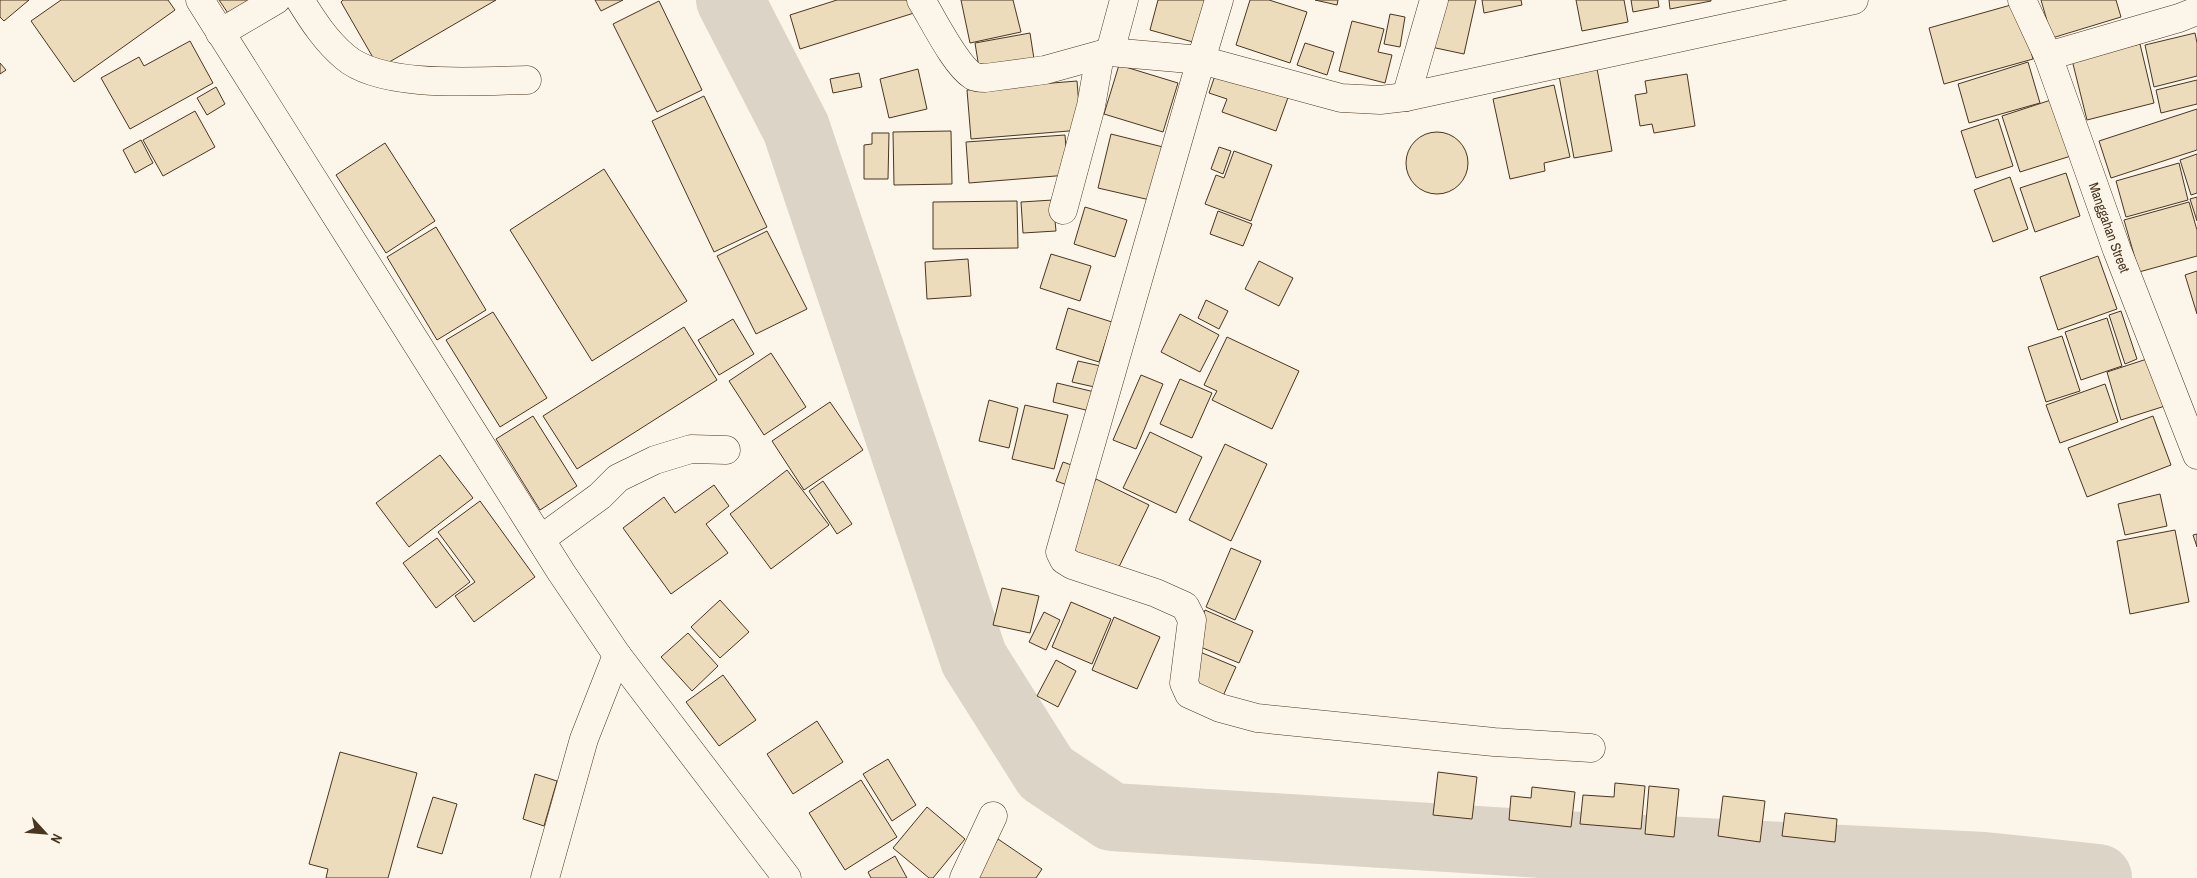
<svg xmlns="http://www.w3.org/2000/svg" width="2197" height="878" font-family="'Archivo Narrow',sans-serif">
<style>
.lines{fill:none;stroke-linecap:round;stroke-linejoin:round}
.river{stroke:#dcd4c6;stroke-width:68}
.building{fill:#ecdcbc;stroke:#4a3520}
.minor-casing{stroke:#4a3520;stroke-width:29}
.minor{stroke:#fbf6e9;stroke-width:28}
.labels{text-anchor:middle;stroke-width:4;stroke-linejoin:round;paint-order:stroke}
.street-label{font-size:14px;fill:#4a3520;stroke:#fbf6e9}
</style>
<rect width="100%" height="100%" fill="#fbf6e9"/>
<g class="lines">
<polyline class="river" points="730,0 796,128 974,659 1046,773 1112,817 1542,844 1984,866 2098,878"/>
</g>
<g class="building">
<polygon points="0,0 29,0 4,21 0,17"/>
<polygon points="61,0 168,0 175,10 74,82 31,21"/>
<polygon points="219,0 262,0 232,19"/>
<polygon points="343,0 496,0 379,68 341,2"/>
<polygon points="595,0 623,0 601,11"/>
<polygon points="837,0 910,0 914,13 800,49 790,15"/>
<polygon points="961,0 1013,0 1021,32 970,43"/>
<polygon points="1158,0 1212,0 1200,44 1150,30"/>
<polygon points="1250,0 1269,0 1307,12 1290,63 1236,45"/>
<polygon points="1315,0 1338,0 1337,5"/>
<polygon points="1441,0 1476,0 1464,54 1431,47"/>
<polygon points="1482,0 1521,0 1522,5 1484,13"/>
<polygon points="1576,0 1624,0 1628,22 1582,31"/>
<polygon points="1631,0 1658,0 1659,7 1633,12"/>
<polygon points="1669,0 1711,0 1711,1 1670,9"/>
<polygon points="2041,0 2116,0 2121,17 2052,38"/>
<polygon points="659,1 702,90 657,112 613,24"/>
<polygon points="2018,3 2033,59 1944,84 1929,28"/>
<polygon points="1390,14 1405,17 1400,47 1384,44"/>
<polygon points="1352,21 1384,29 1378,52 1392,55 1385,83 1339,71"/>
<polygon points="1030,33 1034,59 979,68 975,43"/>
<polygon points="2195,33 2197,43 2197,76 2154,87 2145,45"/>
<polygon points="190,41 213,83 130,129 101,78 139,57 144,66"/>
<polygon points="1305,43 1334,52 1327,75 1297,65"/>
<polygon points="2140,44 2154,103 2087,120 2072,60"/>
<polygon points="2028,62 2040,103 1969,123 1958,84"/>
<polygon points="0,63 6,70 0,74"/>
<polygon points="1596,63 1612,151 1574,158 1558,70"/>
<polygon points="1119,65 1178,83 1163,132 1104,114"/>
<polygon points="1218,67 1290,92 1276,131 1222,112 1227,99 1209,93"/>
<polygon points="918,69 927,109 889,118 880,79"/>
<polygon points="859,73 862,87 833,93 830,79"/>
<polygon points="1687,74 1695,126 1654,133 1652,124 1640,126 1635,95 1647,93 1645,81"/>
<polygon points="2197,80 2197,104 2161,113 2156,90"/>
<polygon points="1077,81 1081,130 971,139 967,90"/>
<polygon points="1554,85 1570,157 1544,163 1545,171 1510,179 1493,99"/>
<polygon points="216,87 225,104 207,115 197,98"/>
<polygon points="704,96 767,227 714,252 652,121"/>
<polygon points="2057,98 2074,155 2020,172 2002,116"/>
<polygon points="2197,109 2197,150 2111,178 2099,141"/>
<polygon points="195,111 215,147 163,176 143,140"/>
<polygon points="1998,119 2013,166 1976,178 1961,131"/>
<polygon points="951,131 952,184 894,185 893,132"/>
<circle cx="1437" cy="163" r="31"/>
<polygon points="872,133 889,133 888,179 864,179 864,145 872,144"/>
<polygon points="1111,134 1163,147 1150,200 1098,188"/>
<polygon points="1065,135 1068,175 969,183 966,142"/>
<polygon points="141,140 153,163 135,173 123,150"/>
<polygon points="385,143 435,221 386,253 336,175"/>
<polygon points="1219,147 1231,151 1223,174 1211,169"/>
<polygon points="1234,151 1272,165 1251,221 1205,204 1216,175 1224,178"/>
<polygon points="2197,154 2197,193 2191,195 2180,160"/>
<polygon points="2179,163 2188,200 2126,217 2116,181"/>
<polygon points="604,169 687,301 592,361 510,230"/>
<polygon points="2066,173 2080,216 2035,232 2020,188"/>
<polygon points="2010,177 2028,229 1993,242 1974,190"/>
<polygon points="2197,197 2197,221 2190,199"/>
<polygon points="1053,200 1056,231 1023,233 1021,202"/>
<polygon points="1017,201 1018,248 933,249 933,202"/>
<polygon points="2189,202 2197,230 2197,256 2139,272 2124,220"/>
<polygon points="1085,207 1127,220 1115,257 1074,244"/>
<polygon points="1218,211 1252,224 1243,246 1210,234"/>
<polygon points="436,227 486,310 437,340 387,257"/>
<polygon points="767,231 807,309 756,334 717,256"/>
<polygon points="1051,254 1091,266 1080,301 1040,288"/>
<polygon points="2098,256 2117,309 2058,330 2040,277"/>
<polygon points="968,259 971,296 927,299 925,262"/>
<polygon points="1259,261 1293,278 1279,306 1245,289"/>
<polygon points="2197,271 2197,314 2185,275"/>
<polygon points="1206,300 1228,311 1219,329 1198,318"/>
<polygon points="1068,308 1112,322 1099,362 1056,349"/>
<polygon points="2121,311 2137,359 2125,364 2109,315"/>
<polygon points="493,312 547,398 500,427 446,340"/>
<polygon points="1180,314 1219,335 1200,372 1161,352"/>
<polygon points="2107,318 2122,366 2081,380 2065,332"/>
<polygon points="733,319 754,354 719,375 698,340"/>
<polygon points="684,327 717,380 577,469 543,416"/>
<polygon points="2062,336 2080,391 2046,402 2028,347"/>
<polygon points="1227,337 1299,371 1272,429 1212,400 1217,391 1204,385"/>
<polygon points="771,353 806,407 764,435 729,381"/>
<polygon points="2150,358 2165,406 2121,420 2107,372"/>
<polygon points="1078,361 1105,367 1099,388 1072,382"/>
<polygon points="1141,375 1163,384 1136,449 1113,440"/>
<polygon points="1180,379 1212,393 1192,438 1160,424"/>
<polygon points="1057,383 1103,394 1098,413 1053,402"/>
<polygon points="2105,384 2118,422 2060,443 2046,405"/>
<polygon points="989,400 1018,408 1009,448 979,441"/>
<polygon points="830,402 863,450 804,490 772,441"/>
<polygon points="1025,405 1068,415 1054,469 1012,459"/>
<polygon points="533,416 577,486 540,510 496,439"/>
<polygon points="2153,416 2171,465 2087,497 2068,448"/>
<polygon points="1150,432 1202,457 1176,513 1123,488"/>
<polygon points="1225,444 1267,464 1231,541 1189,520"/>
<polygon points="440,455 473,498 409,547 376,503"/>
<polygon points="1063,462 1077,467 1070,486 1056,481"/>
<polygon points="787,470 829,525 771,569 730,514"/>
<polygon points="1096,479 1149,505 1117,571 1064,546"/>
<polygon points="823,481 852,524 837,534 809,491"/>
<polygon points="714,485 729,506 706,524 728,553 671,594 623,528 664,497 675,513"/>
<polygon points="2160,494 2167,526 2125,535 2118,504"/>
<polygon points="480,501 535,577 474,622 455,596 475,582 438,532"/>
<polygon points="2175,530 2189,602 2130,614 2117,541"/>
<polygon points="2197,534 2197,547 2193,535"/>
<polygon points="437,538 470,582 436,608 403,563"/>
<polygon points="1231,548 1261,561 1235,620 1206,607"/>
<polygon points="1002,588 1039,596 1030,633 993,625"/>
<polygon points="720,600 749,632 720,658 691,627"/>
<polygon points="1071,602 1111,619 1092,664 1052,647"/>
<polygon points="1205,610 1253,631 1239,663 1191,643"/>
<polygon points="1044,612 1060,620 1046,650 1029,642"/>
<polygon points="1114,617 1160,637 1137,689 1092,670"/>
<polygon points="688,633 718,666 692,691 661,657"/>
<polygon points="1200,652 1236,667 1223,696 1187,680"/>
<polygon points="1056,660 1076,671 1058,707 1037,696"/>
<polygon points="723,675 756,720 719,746 686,702"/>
<polygon points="817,721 843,762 793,794 767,754"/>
<polygon points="340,752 417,773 388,878 326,878 328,869 309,864"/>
<polygon points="888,759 916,805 892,821 863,774"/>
<polygon points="1438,772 1477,777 1472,819 1433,815"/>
<polygon points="535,774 557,781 544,826 523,819"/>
<polygon points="861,780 897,837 845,870 809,813"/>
<polygon points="1615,783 1645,786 1641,829 1580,824 1583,795 1614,797"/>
<polygon points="1649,786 1679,789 1674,837 1645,834"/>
<polygon points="1532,787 1575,792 1571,827 1509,820 1511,796 1531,798"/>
<polygon points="1723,796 1765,801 1760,842 1718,836"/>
<polygon points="433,797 457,804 442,854 417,847"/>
<polygon points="927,807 965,839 933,878 929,878 893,848"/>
<polygon points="1785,813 1837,819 1835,842 1782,836"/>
<polygon points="998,839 1042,869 1036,878 972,878"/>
<polygon points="895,856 907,878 871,878 868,872"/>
</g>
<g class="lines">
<g class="minor-casing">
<g id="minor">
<polyline points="200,0 561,572 617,655 787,878"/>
<path d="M300 0C313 21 326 41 345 57 382 89 479 81 527 80"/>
<path d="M921 0C933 19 955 65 973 76 977 78 981 78 985 78L1045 70 1110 52 1201 60 1219 0"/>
<path id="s1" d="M2022 0 2048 56 2117 250 2197 455"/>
<polyline points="220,33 276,0"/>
<polyline points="1110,52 1124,0"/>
<polyline points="2048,56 2179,18 2197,11"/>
<polyline points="1406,97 1434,0"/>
<polyline points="1063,210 1091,106 1100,55"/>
<polyline points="541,539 600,496 618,478 655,460 691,449 726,450"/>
<polyline points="1591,748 1494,742 1257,718 1220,708 1189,694 1184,683 1192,620 1185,606 1156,593 1072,565 1064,560 1060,552 1201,60 1341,98 1380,100 1406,97 1854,0"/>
<polyline points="545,878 584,739 617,655"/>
<polyline points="964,878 993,816"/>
</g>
</g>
<use href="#minor" class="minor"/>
</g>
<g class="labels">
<g class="street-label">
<text dy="5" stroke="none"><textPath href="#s1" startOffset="244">Manggahan Street</textPath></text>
</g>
</g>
<g transform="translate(45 833) rotate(116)" stroke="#fbf6e9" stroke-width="4" paint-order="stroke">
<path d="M0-4L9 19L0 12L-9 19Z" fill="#4a3520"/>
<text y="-8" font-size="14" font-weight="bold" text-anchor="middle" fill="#4a3520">N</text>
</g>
</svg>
